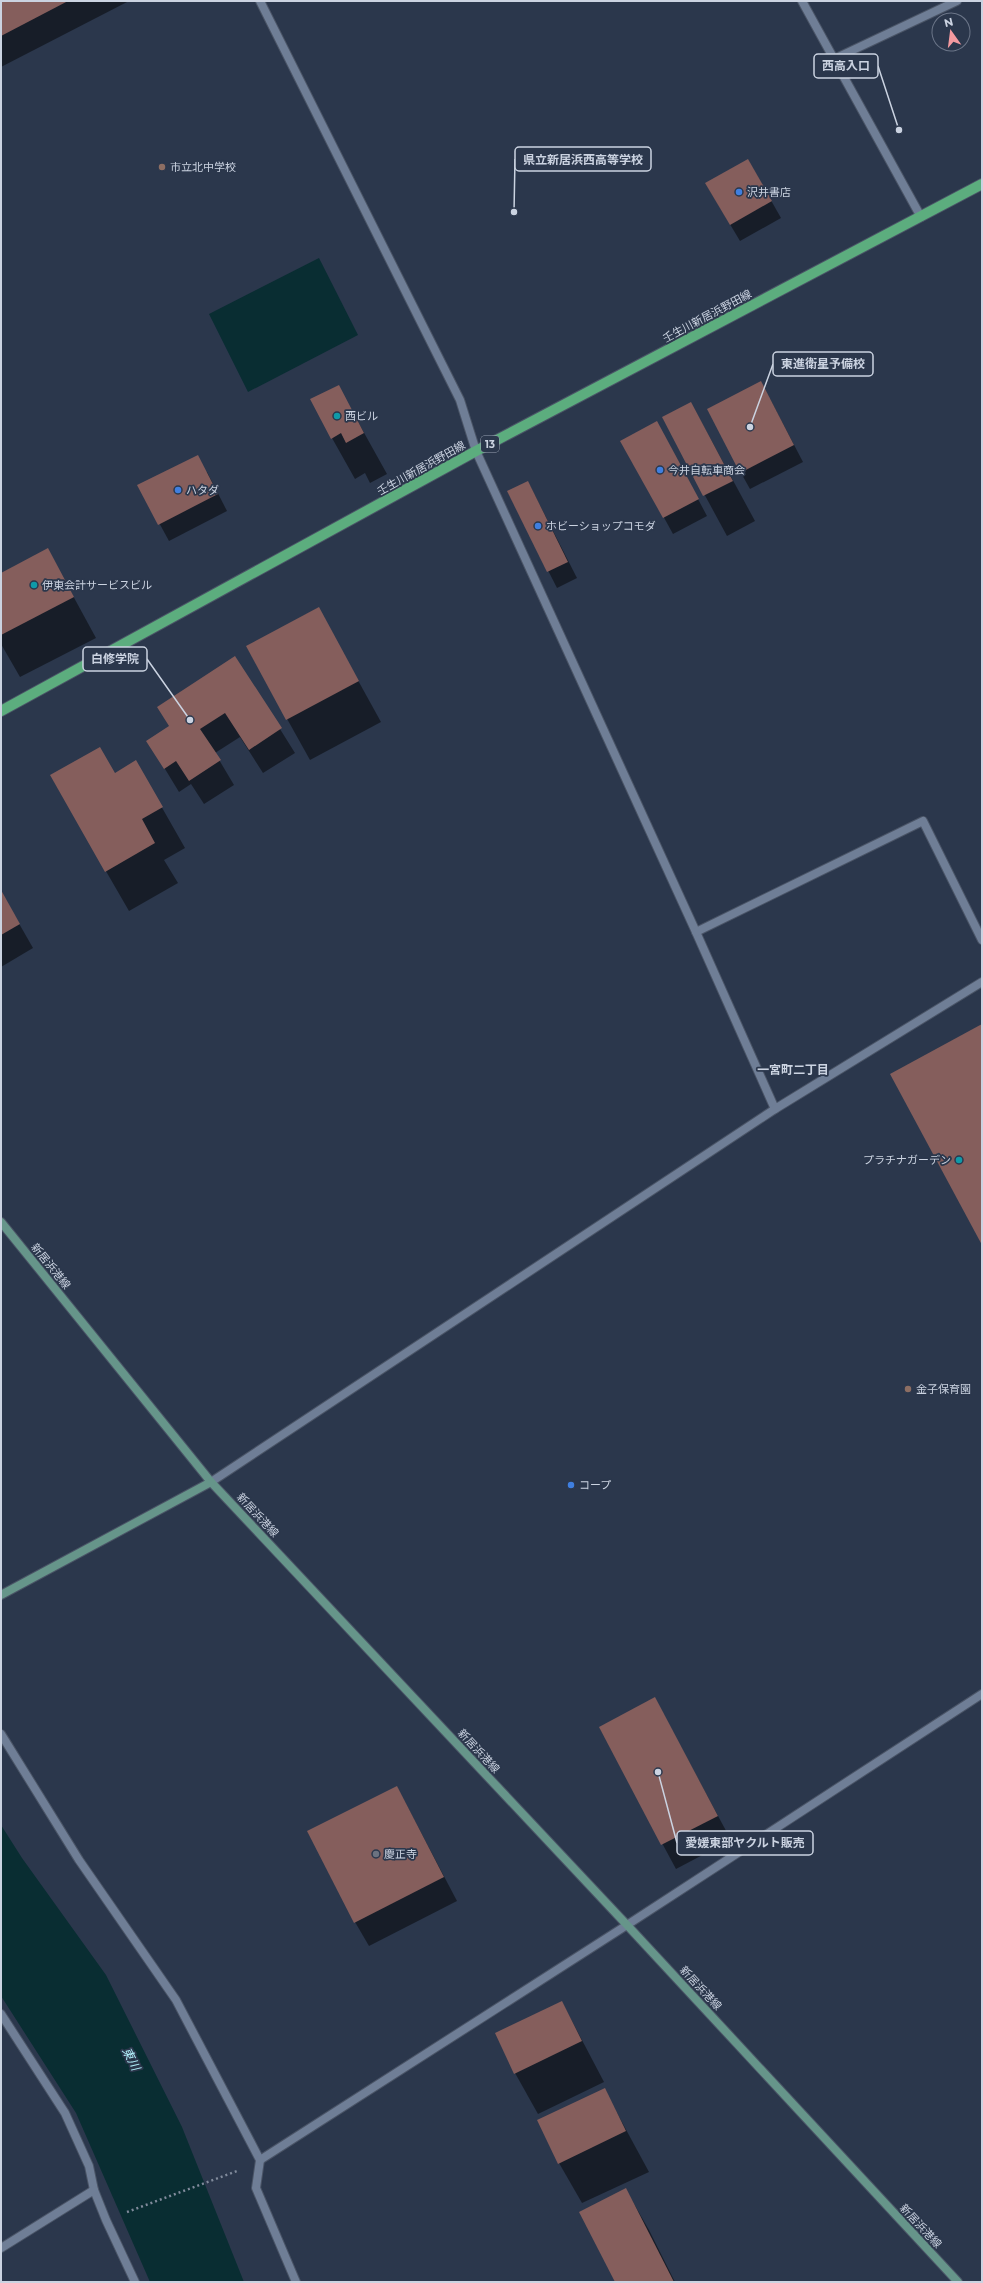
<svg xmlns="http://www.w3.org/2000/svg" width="983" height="2283" font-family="Montserrat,'Noto Sans JP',sans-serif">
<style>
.water{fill:#092d32}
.shadow{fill:#0007}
.building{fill:#855e5c}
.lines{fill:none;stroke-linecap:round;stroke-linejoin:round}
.street-casing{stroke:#4a5466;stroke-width:10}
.secondary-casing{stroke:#4a5466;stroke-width:10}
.primary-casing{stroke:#4a5466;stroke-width:12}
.path{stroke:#818b9c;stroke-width:2.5;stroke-dasharray:2 3;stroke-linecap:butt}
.street{stroke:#6f7e96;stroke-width:8}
.secondary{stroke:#66958a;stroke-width:8}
.primary{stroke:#5cad7e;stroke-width:10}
.education-dot{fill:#8d6e63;stroke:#2b374c;stroke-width:1.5}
.shop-dot{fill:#3f7fe0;stroke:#2b374c;stroke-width:1.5}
.culture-dot{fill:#0f9aa8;stroke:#2b374c;stroke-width:1.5}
.worship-dot{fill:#6b7280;stroke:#2b374c;stroke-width:1.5}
.labels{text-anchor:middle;stroke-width:3.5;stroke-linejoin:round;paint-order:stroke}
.shield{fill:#2b374c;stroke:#9ba4b4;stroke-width:1}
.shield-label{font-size:10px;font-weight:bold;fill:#cbd3e1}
.poi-label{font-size:11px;fill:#cbd3e1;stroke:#2b374c;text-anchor:start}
.street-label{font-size:11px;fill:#cbd3e1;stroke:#2b374c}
.neighbourhood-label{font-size:12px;font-weight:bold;fill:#cbd3e1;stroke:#2b374c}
.water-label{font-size:12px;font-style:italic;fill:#b2f1fc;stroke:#2b374c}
.leader{fill:none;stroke:#cbd3e1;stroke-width:1.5}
.callout-dot{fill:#cbd3e1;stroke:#2b374c;stroke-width:1.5}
.callout{fill:#2b374c;stroke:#cbd3e1;stroke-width:1.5}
.callout-label{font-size:12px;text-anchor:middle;font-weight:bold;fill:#cbd3e1}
</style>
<rect width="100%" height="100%" fill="#2b374c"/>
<g class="water">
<polygon points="319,258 358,335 248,392 209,314"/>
<polygon points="1,1825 22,1858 106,1975 182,2127 244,2282 150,2282 76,2113 1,1996"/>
</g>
<g class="shadow">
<polygon points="1,1 129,1 1,67"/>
<polygon points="748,160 781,218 740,241 706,184"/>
<polygon points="338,386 387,474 370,483 365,473 355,479 332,438"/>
<polygon points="770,399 803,462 750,489 741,473"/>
<polygon points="691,403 755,521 727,536 663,418"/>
<polygon points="666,439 707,516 673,534 622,441"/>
<polygon points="207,472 227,511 169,541 139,486"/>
<polygon points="528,482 577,578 557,588 508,492"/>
<polygon points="48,550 96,638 20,677 1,644 1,574"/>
<polygon points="318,608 381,722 310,760 247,647"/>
<polygon points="235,657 295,753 263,773 240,737 215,753 234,785 204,804 191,784 179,792 148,741 170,727 158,707"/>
<polygon points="136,762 185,848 164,860 178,883 129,911 51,776 115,774"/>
<polygon points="1,892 33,948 1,967"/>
<polygon points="655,1699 731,1840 676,1869 600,1728"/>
<polygon points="397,1787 457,1901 369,1946 355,1922"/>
<polygon points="562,2002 604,2082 538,2114 515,2073"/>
<polygon points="604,2089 649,2172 582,2203 559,2163"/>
<polygon points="626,2190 649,2230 675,2282 616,2282"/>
</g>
<g class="building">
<polygon points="1,1 68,1 1,36"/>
<polygon points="748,159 772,201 730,225 705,183"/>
<polygon points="761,381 794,445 740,473 707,409"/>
<polygon points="339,385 364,433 346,443 341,433 331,439 310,399"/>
<polygon points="691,402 733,481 703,496 662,417"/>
<polygon points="657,421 699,499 663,518 620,441"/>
<polygon points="198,455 218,494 158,525 137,485"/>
<polygon points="528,481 568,562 547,572 507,491"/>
<polygon points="48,548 74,597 1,635 1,573"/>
<polygon points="319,607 359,681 286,720 246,646"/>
<polygon points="235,656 282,728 249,750 225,713 200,729 221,760 189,781 176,761 164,769 146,741 169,726 157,707"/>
<polygon points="100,747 115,773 136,760 163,807 142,819 155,843 105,872 50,775"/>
<polygon points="1,890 20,924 1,935"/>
<polygon points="982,1024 982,1245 890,1074"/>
<polygon points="655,1697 718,1816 661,1845 599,1727"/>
<polygon points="397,1786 444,1877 354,1923 307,1831"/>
<polygon points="562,2001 582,2041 514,2074 495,2033"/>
<polygon points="605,2088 626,2131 558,2164 537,2120"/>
<polygon points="626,2188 674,2282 615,2282 579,2212"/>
</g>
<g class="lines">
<g class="street-casing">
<g id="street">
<polyline points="260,1 460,400 476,451 696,932 775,1109"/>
<polyline points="802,1 921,217"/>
<polyline points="834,59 957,1"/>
<polyline points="696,932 923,821 982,940"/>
<polyline points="211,1482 775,1109 982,982"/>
<polyline points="1,1734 79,1860 176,2000 260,2160 256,2188 296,2282"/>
<polyline points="1,2014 65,2113 89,2166 94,2190 106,2220 135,2282"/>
<polyline points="260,2160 627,1925 982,1694"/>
<polyline points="1,2248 94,2190"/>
</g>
</g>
<g class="secondary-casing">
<g id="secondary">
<polyline points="1,1222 211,1482 627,1925 958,2282"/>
<polyline points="1,1595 211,1482"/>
</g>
</g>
<g class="primary-casing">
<polyline id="primary" points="1,711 476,451 982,184"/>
</g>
<polyline class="path" points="127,2212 237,2171"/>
<use href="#street" class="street"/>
<use href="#secondary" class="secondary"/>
<use href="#primary" class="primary"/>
</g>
<g class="education-dot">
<circle cx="162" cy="167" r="4"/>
<circle cx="908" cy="1389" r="4"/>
</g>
<g class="shop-dot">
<circle cx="739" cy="192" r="4"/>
<circle cx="660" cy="470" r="4"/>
<circle cx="178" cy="490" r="4"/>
<circle cx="538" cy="526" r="4"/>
<circle cx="571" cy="1485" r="4"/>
</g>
<g class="culture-dot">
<circle cx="337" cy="416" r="4"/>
<circle cx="34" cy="585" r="4"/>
<circle cx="959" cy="1160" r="4"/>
</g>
<circle class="worship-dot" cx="376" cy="1854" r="4"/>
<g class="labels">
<rect class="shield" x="481" y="436" width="18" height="16" rx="3"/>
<g class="shield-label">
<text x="490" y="448">13</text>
</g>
<g class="poi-label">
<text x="170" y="171">市立北中学校</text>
<text x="747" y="196">沢井書店</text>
<text x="345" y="420">西ビル</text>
<text x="668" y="474">今井自転車商会</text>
<text x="186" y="494">ハタダ</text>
<text x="546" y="530">ホビーショップコモダ</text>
<text x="42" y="589">伊東会計サービスビル</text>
<text x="951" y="1164" text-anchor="end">プラチナガーデン</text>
<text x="916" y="1393">金子保育園</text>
<text x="579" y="1489">コープ</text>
<text x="384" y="1858">慶正寺</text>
</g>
<g class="street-label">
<text transform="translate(707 316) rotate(-28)" y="4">壬生川新居浜野田線</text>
<text transform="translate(421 468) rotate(-29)" y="4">壬生川新居浜野田線</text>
<text transform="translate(51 1266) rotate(51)" y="4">新居浜港線</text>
<text transform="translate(258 1515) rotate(47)" y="4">新居浜港線</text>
<text transform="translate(479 1751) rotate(47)" y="4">新居浜港線</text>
<text transform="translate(701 1988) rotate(47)" y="4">新居浜港線</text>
<text transform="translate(921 2226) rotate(47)" y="4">新居浜港線</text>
</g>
<g class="neighbourhood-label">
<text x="793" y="1074">一宮町二丁目</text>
</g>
<g class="water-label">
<text transform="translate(131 2059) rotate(63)" y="4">東川</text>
</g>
</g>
<path class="leader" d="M899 130L878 66M514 212L515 159M750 427L773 364M190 720L147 659M658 1772L677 1843"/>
<g class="callout-dot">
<circle cx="899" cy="130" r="4"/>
<circle cx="514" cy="212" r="4"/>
<circle cx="750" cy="427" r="4"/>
<circle cx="190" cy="720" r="4"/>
<circle cx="658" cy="1772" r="4"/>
</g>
<g class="callout">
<rect x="814" y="54" width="64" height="24" rx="4"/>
<rect x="515" y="147" width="136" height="24" rx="4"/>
<rect x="773" y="352" width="100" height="24" rx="4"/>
<rect x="83" y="647" width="64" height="24" rx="4"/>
<rect x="677" y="1831" width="136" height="24" rx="4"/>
</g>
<g class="callout-label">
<text x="846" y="70">西高入口</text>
<text x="583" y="164">県立新居浜西高等学校</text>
<text x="823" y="368">東進衛星予備校</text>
<text x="115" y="663">白修学院</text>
<text x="745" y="1847">愛媛東部ヤクルト販売</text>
</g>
<rect width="983" height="2283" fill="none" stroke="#cbd3e1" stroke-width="4"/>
<g transform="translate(951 32) rotate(346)"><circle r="19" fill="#2b374c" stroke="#6b7588"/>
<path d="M0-3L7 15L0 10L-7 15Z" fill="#f49aa0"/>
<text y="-6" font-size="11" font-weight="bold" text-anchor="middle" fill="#cbd3e1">N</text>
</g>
</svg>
